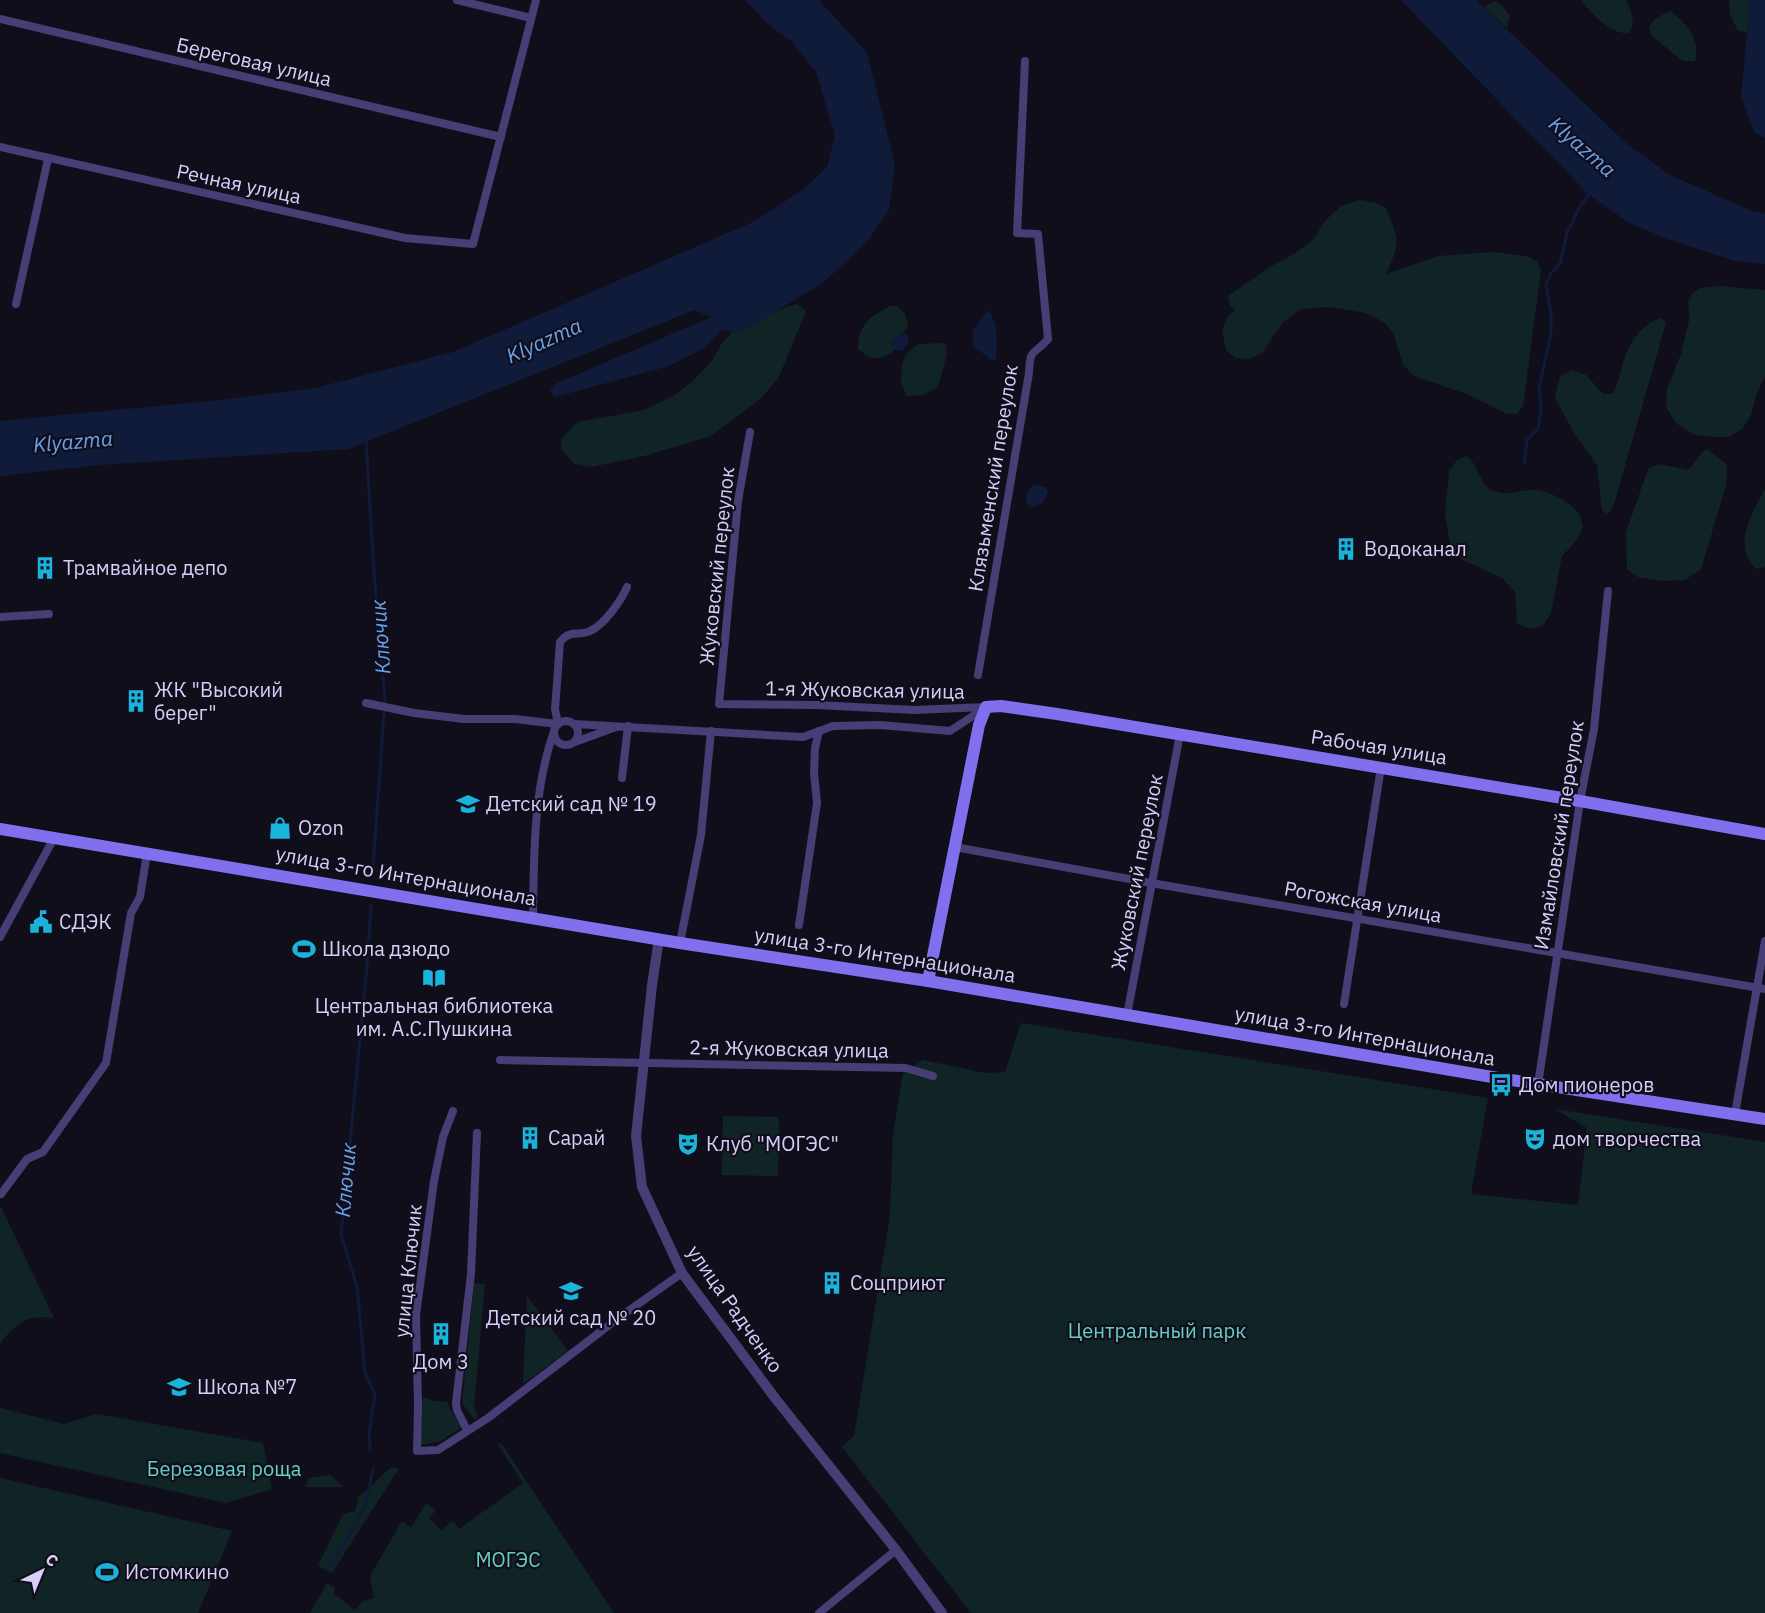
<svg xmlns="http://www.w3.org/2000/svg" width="1765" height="1613" font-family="'IBM Plex Sans',sans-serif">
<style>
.green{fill:#112425}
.water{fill:#101b39}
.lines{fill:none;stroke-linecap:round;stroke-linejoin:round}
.stream{stroke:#101b39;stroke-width:3}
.minor{stroke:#463e75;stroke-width:8}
.tertiary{stroke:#463e75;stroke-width:10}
.secondary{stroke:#8070ee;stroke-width:12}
.labels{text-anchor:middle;stroke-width:4.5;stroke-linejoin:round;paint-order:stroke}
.street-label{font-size:20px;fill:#d7cef9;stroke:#110e1c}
.poi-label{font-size:20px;fill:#d7cef9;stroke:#110e1c;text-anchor:start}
.park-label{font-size:20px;fill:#64d0c0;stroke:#110e1c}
.water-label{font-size:21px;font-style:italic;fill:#68a2ed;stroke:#110e1c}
</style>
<rect width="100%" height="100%" fill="#110e1c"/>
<g class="green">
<path d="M1581 0H1626C1632 13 1635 20 1630 33 1612 36 1591 13 1581 0Z"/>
<polygon points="1729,0 1750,0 1747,32 1738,31 1730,15"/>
<polygon points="1494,1 1502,5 1510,16 1507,28 1484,8"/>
<path d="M1671 11C1686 24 1701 39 1695 61H1683L1652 36 1649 27 1656 18Z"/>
<path d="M1359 200 1376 203 1386 208C1399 242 1401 241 1386 274L1439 256 1493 252 1527 256 1537 262 1541 270 1523 406 1517 414H1507L1467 394 1414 376 1403 365 1393 332 1384 322 1365 313 1329 307 1301 309 1283 322 1262 353 1250 359 1235 358 1226 350 1222 331 1227 317 1235 310 1230 305 1228 296 1268 268 1292 255 1313 240 1325 221 1341 206Z"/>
<polygon points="1721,286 1765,290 1765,376 1756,395 1751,415 1742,429 1728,437 1714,437 1695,435 1677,424 1666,407 1667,389 1681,354 1690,316 1688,303 1692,294 1700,288"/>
<polygon points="797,304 806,311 778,379 758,401 711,436 644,456 591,467 574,464 561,449 562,438 578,422 644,410 675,395 694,380 712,361 722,343 732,333 751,326 775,311"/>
<path d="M890 306H897L905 314 908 326C904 334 897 336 891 343L895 350C880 360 873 362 858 349 859 323 869 318 890 306Z"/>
<path d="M1661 318 1666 323 1614 504 1608 514 1602 510 1597 465 1573 431 1555 398 1560 376 1572 370 1586 375 1603 394H1612C1618 385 1619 378 1622 368 1627 346 1639 325 1661 318Z"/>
<polygon points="946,343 947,354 938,387 923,395 907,396 901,383 902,364 907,353 919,344"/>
<path d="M1707 449 1727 465 1726 485 1701 569 1685 580 1661 581 1638 577 1627 569 1626 533 1648 469 1659 464 1688 470C1696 463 1698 455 1707 449Z"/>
<path d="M1467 456C1479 465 1479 486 1494 491 1507 497 1522 489 1535 490 1548 490 1572 503 1579 514 1581 517 1582 523 1583 527L1576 541 1562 556 1551 613 1543 626 1530 629 1517 623 1515 592 1502 578 1461 559 1450 544 1445 514 1449 471 1457 460Z"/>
<path d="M1765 489V567L1757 569C1731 548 1752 513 1765 489Z"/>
<polygon points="1021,1023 1488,1098 1471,1194 1578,1205 1587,1128 1555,1109 1765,1142 1765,1613 971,1613 842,1447 854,1436 890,1216 893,1135 903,1073 923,1060 985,1073 1005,1072"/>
<polygon points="723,1116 779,1117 778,1176 722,1175"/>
<path d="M0 1205 54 1318C34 1316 25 1317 10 1332 5 1337 1 1340 0 1347Z"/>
<polygon points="474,1283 485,1284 474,1406 478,1416 475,1420 462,1403"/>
<polygon points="527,1296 568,1351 523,1384"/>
<polygon points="424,1397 434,1401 448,1402 449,1408 462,1427 441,1441 423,1445 421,1443 420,1404"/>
<polygon points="0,1408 64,1424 97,1414 263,1443 272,1489 226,1503 0,1453"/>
<polygon points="497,1443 502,1444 505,1449 614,1613 310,1613 327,1583 335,1588 334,1594 355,1610 363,1601 374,1598 370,1576 402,1521 411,1527 426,1503 436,1510 429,1518 441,1530 449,1523 454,1522 459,1529 523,1483"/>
<polygon points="390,1468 399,1468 332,1573 318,1566 343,1514 355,1511 358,1500 357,1497 364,1493"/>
<polygon points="330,1475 343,1487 305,1487 309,1478"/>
<polygon points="0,1478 232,1531 198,1613 0,1613"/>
</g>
<g class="water">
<polygon points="745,0 819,0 867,53 895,165 889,210 867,242 823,283 751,326 732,333 722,329 705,348 669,366 555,397 550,391 557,383 712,317 694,310 348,449 100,465 0,476 0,421 220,400 315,388 453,352 753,222 804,189 827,167 835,135 816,72 792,42 769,25"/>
<polygon points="1401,0 1476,0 1627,144 1670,175 1752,211 1765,213 1765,264 1736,261 1676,242 1629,223 1588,194"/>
<polygon points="1750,0 1765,0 1765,138 1755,133 1741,97"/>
<path d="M988 310C999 325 997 340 996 358L993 361 973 346V330Z"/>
<polygon points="905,333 908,336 908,343 902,351 895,350 891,343 897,336"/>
<path d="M1035 484 1046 487 1048 492 1043 502 1034 507 1026 503C1026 495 1028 487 1035 484Z"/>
</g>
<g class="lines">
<g class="stream">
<polyline points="366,439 373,559 385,699 373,868"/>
<polyline points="1524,463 1527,440 1538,429 1541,410 1539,388 1551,333 1551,313 1546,284 1552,272 1560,264 1567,233 1580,206 1591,192"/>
<polyline points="370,1449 369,1434 375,1394 365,1373 357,1287 341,1235 367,967 371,905"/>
<polyline points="328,1571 366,1504 373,1469"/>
</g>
<g class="minor">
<polyline points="457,0 531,18"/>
<polyline points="0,19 501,137"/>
<polyline points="0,147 405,238 473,244 536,0"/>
<polyline points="16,304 48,159"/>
<polyline points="750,432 738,501 719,704 817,705 914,710 986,707"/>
<polyline points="0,617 49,614"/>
<path d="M978 675 1029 373C1030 346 1034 356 1048 339L1038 234 1017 233 1025 61"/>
<path d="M366 703 414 713 464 719H515L558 724 555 709 560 642C572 628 578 637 590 631 604 625 621 601 627 587"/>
<circle cx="566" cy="733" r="12"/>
<polyline points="574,724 803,737 833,726 880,725 950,731 985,708"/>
<polyline points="575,742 616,727"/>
<polyline points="622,778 628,726"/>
<polyline points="955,847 1151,883 1765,989"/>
<path d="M533 917C534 855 533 791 554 731"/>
<polyline points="799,925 817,803 814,773 815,748 819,731"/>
<polyline points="0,937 54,838"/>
<polyline points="680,943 701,835 711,731"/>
<polyline points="1344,1004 1381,767"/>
<polyline points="1127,1015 1180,734"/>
<polyline points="500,1060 906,1068 933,1076"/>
<polyline points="1538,1085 1580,801 1594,729 1608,591"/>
<polyline points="453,1111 443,1137 434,1181 416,1315 418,1405 417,1451 438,1450 488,1418 617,1319 682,1273"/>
<polyline points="1735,1114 1765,941"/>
<polyline points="1,1194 27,1159 43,1152 106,1063 131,913 140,897 147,853"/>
<polyline points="467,1430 457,1410 456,1403 471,1274 477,1133"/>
<polyline points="819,1613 896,1550"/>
</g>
<polyline class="tertiary" points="659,939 652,985 636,1136 642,1187 682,1273 775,1398 896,1550 942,1613"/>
<g class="secondary">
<polyline points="0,829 680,943 928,981 1498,1078 1765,1119"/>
<polyline points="928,981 979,725 986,707 1001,706 1057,714 1580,801 1765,834"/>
</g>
</g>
<defs>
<g id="building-bare" transform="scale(1.8)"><path d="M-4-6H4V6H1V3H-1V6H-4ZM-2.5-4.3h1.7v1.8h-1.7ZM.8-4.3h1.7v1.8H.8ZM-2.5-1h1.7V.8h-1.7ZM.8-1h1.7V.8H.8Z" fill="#1ab3da" stroke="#110e1c" stroke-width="2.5" paint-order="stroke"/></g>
<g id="school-bare" transform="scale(1.8)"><path d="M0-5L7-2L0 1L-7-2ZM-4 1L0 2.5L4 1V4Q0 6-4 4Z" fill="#1ab3da" stroke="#110e1c" stroke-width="2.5" paint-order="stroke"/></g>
<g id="shop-bare" transform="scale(1.8)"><path d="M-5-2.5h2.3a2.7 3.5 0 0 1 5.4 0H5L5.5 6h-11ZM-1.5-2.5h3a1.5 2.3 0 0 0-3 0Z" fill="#1ab3da" stroke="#110e1c" stroke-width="2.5" paint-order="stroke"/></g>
<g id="civic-bare" transform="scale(1.8)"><path d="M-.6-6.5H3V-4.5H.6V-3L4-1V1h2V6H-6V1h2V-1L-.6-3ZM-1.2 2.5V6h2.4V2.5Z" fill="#1ab3da" stroke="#110e1c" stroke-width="2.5" paint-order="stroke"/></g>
<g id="stadium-bare" transform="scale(1.8)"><path d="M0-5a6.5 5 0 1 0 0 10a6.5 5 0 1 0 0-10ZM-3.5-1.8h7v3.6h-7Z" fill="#1ab3da" stroke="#110e1c" stroke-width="2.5" paint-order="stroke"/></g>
<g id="library-bare" transform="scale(1.8)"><path d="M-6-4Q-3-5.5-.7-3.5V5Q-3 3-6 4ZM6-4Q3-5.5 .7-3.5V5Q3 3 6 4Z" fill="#1ab3da" stroke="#110e1c" stroke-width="2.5" paint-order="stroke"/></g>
<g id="bus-bare" transform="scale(1.8)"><path d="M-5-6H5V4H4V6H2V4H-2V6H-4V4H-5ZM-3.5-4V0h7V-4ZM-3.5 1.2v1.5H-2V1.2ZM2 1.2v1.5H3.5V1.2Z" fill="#1ab3da" stroke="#110e1c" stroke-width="2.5" paint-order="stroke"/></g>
<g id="theatre-bare" transform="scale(1.8)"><path d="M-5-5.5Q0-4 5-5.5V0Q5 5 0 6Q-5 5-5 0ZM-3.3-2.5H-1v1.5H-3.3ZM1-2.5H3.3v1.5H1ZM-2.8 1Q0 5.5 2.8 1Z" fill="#1ab3da" stroke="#110e1c" stroke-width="2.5" paint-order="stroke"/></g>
</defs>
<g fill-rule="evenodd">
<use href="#building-bare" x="1346" y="549"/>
<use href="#building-bare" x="45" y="568"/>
<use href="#building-bare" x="136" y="701"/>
<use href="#school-bare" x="468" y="804"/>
<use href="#shop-bare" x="280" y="828"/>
<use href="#civic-bare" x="41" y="922"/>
<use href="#stadium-bare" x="304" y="949"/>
<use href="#library-bare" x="434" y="978"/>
<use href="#bus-bare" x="1501" y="1085"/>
<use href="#building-bare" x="530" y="1138"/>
<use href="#theatre-bare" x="1535" y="1139"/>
<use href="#theatre-bare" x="688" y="1144"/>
<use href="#building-bare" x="832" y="1283"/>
<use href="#school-bare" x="571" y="1291"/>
<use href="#building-bare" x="441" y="1334"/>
<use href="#school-bare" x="179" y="1387"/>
<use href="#stadium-bare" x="107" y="1572"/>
</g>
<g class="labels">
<g class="street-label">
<text transform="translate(254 62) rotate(13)" y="7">Береговая улица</text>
<text transform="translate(239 184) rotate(12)" y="7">Речная улица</text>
<text transform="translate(993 478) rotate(-81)" y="7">Клязьменский переулок</text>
<text transform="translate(717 566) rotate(-84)" y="7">Жуковский переулок</text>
<text transform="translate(865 690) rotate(1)" y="7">1-я Жуковская улица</text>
<text transform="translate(1379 747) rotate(9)" y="7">Рабочая улица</text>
<text transform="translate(1559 835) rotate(-81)" y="7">Измайловский переулок</text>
<text transform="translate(1137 872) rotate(-79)" y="7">Жуковский переулок</text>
<text transform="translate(406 876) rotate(10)" y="7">улица 3-го Интернационала</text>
<text transform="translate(1363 902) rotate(10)" y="7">Рогожская улица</text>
<text transform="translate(885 955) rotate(9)" y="7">улица 3-го Интернационала</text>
<text transform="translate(1365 1036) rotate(10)" y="7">улица 3-го Интернационала</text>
<text transform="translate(789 1049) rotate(1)" y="7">2-я Жуковская улица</text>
<text transform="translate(408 1271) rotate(-84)" y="7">улица Ключик</text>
<text transform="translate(735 1309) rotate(55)" y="7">улица Радченко</text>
</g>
<g class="poi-label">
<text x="1364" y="556">Водоканал</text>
<text x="63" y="575">Трамвайное депо</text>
<text x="154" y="697">ЖК "Высокий<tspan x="154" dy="23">берег"</tspan></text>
<text x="486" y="811">Детский сад № 19</text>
<text x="298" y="835">Ozon</text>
<text x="59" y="929">СДЭК</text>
<text x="322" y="956">Школа дзюдо</text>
<text x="434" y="1013" text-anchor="middle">Центральная библиотека<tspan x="434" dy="23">им. А.С.Пушкина</tspan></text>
<text x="1519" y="1092">Дом пионеров</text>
<text x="548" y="1145">Сарай</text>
<text x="1553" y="1146">дом творчества</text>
<text x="706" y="1151">Клуб "МОГЭС"</text>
<text x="850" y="1290">Соцприют</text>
<text x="571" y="1325" text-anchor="middle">Детский сад № 20</text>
<text x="441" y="1369" text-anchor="middle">Дом 3</text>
<text x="197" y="1394">Школа №7</text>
<text x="125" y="1579">Истомкино</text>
</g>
<g class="park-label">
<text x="1157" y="1338">Центральный парк</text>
<text x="224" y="1476">Березовая роща</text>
<text x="508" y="1567">МОГЭС</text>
</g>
<g class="water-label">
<text transform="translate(1582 147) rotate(41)" y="7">Klyazma</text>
<text transform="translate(544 341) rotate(-24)" y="7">Klyazma</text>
<text transform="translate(73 442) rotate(-5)" y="7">Klyazma</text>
<text transform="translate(381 637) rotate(-94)" y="7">Ключик</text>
<text transform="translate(346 1180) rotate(-85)" y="7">Ключик</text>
</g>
</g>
<g transform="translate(42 1571) rotate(43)" stroke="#110e1c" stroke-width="4.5" paint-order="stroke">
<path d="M0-4.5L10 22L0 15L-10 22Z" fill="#d7cef9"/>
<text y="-9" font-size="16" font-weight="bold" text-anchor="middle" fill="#d7cef9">С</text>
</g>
</svg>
